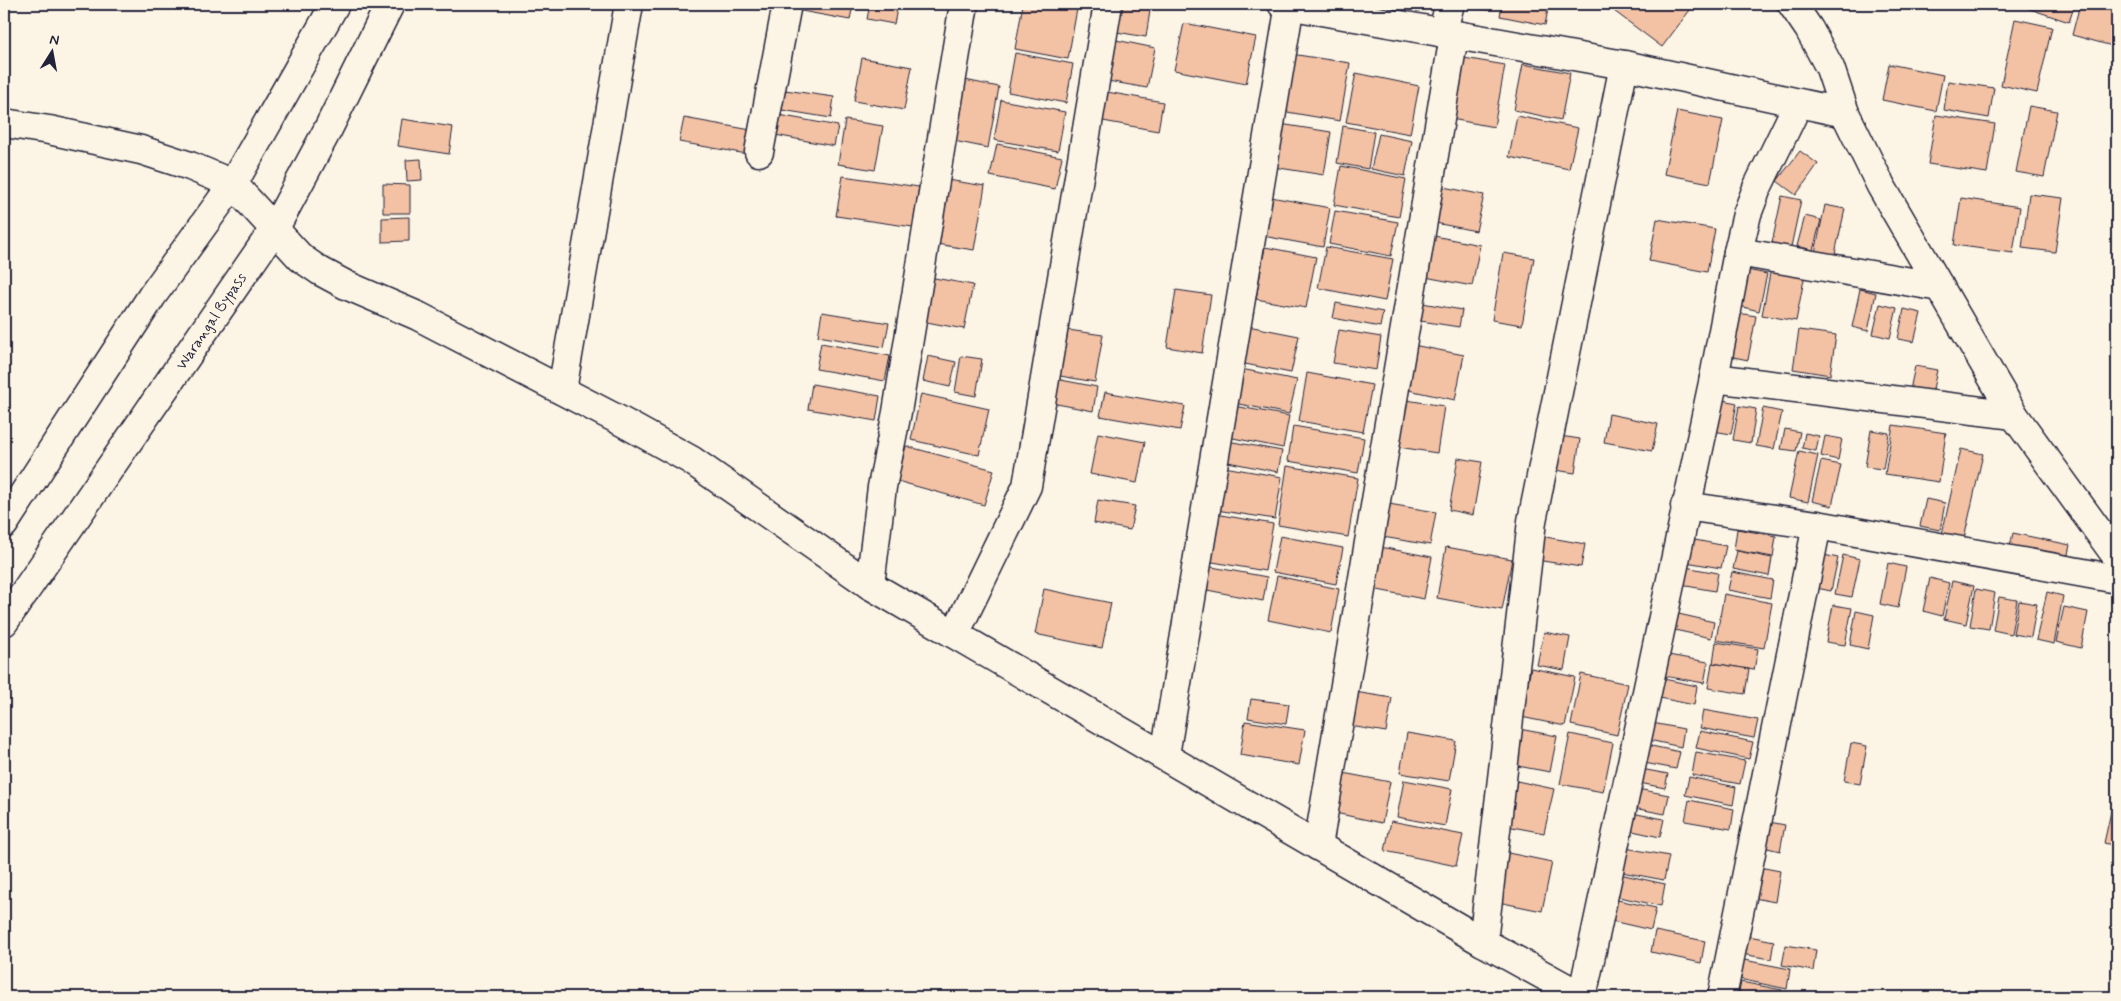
<svg xmlns="http://www.w3.org/2000/svg" width="2121" height="1001" font-family="Mynerve,sans-serif">
<style>
.building{fill:#f3c1a3;stroke:#22223b}
.lines{fill:none;stroke-linecap:round;stroke-linejoin:round}
.minor-casing{stroke:#22223b;stroke-width:31}
.major-casing{stroke:#22223b;stroke-width:31}
.minor{stroke:#fcf5e5;stroke-width:28}
.major{stroke:#fcf5e5;stroke-width:28}
.labels{text-anchor:middle;stroke-width:5;stroke-linejoin:round;paint-order:stroke}
.street-label{font-size:15px;fill:#22223b;stroke:#fcf5e5}
</style>
<rect width="100%" height="100%" fill="#fcf5e5"/>
<filter id="ink" filterUnits="userSpaceOnUse"><feTurbulence type="fractalNoise" baseFrequency=".02" numOctaves="2"/><feDisplacementMap in="SourceGraphic" scale="10" xChannelSelector="R" yChannelSelector="G"/><feConvolveMatrix kernelMatrix="1 2 1 2 8 2 1 2 1" color-interpolation-filters="sRGB"/></filter>
<g filter="url(#ink)">
<g class="building">
<polygon points="797,4 853,4 850,20 796,10"/>
<polygon points="870,4 898,4 894,24 867,19"/>
<polygon points="1023,4 1046,4 1077,9 1068,59 1015,49"/>
<polygon points="1116,4 1151,4 1146,37 1111,31"/>
<polygon points="1468,4 1489,4 1488,10 1467,7"/>
<polygon points="1502,4 1549,4 1545,25 1500,16"/>
<polygon points="1620,4 1682,4 1690,10 1662,47 1614,11"/>
<polygon points="2029,4 2075,4 2069,22 2027,8"/>
<polygon points="2080,4 2117,4 2116,47 2072,35"/>
<polygon points="2015,19 2052,27 2037,93 2001,85"/>
<polygon points="1184,23 1256,37 1246,84 1174,70"/>
<polygon points="1116,40 1155,48 1147,88 1108,81"/>
<polygon points="1015,53 1073,64 1066,103 1008,92"/>
<polygon points="1291,54 1350,63 1340,121 1281,111"/>
<polygon points="1458,57 1505,65 1494,127 1446,118"/>
<polygon points="862,58 912,67 904,110 854,101"/>
<polygon points="1523,64 1570,73 1561,120 1514,110"/>
<polygon points="1889,64 1943,75 1936,111 1882,100"/>
<polygon points="1356,73 1419,86 1410,134 1346,122"/>
<polygon points="960,79 999,87 988,148 949,140"/>
<polygon points="1948,81 1994,88 1989,118 1944,110"/>
<polygon points="785,90 834,97 831,118 782,110"/>
<polygon points="1107,92 1163,102 1158,131 1103,121"/>
<polygon points="1001,100 1065,112 1058,151 994,140"/>
<polygon points="2029,106 2057,111 2044,177 2016,172"/>
<polygon points="1677,111 1723,120 1710,183 1664,174"/>
<polygon points="779,115 838,126 834,146 775,135"/>
<polygon points="1936,115 1995,124 1987,173 1928,164"/>
<polygon points="1517,116 1578,128 1569,169 1509,157"/>
<polygon points="684,118 751,130 747,154 679,142"/>
<polygon points="402,119 453,127 449,154 398,146"/>
<polygon points="845,120 883,126 875,170 838,164"/>
<polygon points="1280,124 1331,132 1324,175 1273,167"/>
<polygon points="1343,126 1374,132 1368,169 1337,163"/>
<polygon points="1379,134 1412,141 1405,176 1371,169"/>
<polygon points="997,144 1062,157 1055,189 990,176"/>
<polygon points="1800,151 1818,164 1796,195 1777,181"/>
<polygon points="421,159 422,180 407,181 406,160"/>
<polygon points="1341,166 1406,179 1399,217 1334,205"/>
<polygon points="843,176 919,187 913,227 836,216"/>
<polygon points="941,179 985,186 974,250 930,243"/>
<polygon points="383,184 410,185 410,213 383,213"/>
<polygon points="1438,186 1484,195 1476,231 1430,222"/>
<polygon points="2029,194 2063,198 2055,252 2022,248"/>
<polygon points="1782,196 1801,200 1791,247 1772,243"/>
<polygon points="1271,197 1330,208 1323,247 1263,236"/>
<polygon points="1961,198 2020,207 2013,253 1954,245"/>
<polygon points="1825,205 1845,209 1834,258 1815,253"/>
<polygon points="1335,211 1398,222 1391,256 1329,244"/>
<polygon points="1805,216 1821,220 1813,250 1797,246"/>
<polygon points="409,217 409,241 382,242 382,218"/>
<polygon points="1657,219 1715,229 1707,272 1649,261"/>
<polygon points="1429,235 1480,245 1472,286 1420,276"/>
<polygon points="1265,247 1316,257 1306,308 1256,299"/>
<polygon points="1326,247 1393,259 1385,301 1318,288"/>
<polygon points="1503,253 1534,258 1522,325 1492,320"/>
<polygon points="1771,268 1805,274 1796,321 1762,315"/>
<polygon points="1747,270 1767,274 1759,311 1739,306"/>
<polygon points="929,277 973,285 964,329 921,321"/>
<polygon points="1860,289 1876,293 1868,331 1852,327"/>
<polygon points="1176,290 1211,295 1202,353 1167,347"/>
<polygon points="1411,301 1462,310 1459,327 1408,319"/>
<polygon points="1336,303 1383,312 1380,327 1333,318"/>
<polygon points="1880,304 1897,308 1890,338 1873,334"/>
<polygon points="1904,309 1921,313 1914,342 1898,339"/>
<polygon points="822,312 889,323 884,347 818,336"/>
<polygon points="1732,312 1756,316 1748,360 1724,355"/>
<polygon points="1248,326 1299,336 1291,373 1240,363"/>
<polygon points="1068,330 1103,335 1095,382 1060,376"/>
<polygon points="1339,330 1381,337 1376,370 1333,363"/>
<polygon points="1799,330 1836,335 1830,375 1793,369"/>
<polygon points="821,343 890,356 885,381 816,369"/>
<polygon points="1408,344 1464,355 1455,400 1399,388"/>
<polygon points="928,356 956,362 950,387 923,381"/>
<polygon points="961,356 982,359 976,396 955,392"/>
<polygon points="1915,366 1937,370 1932,394 1910,390"/>
<polygon points="1241,369 1297,380 1289,414 1234,403"/>
<polygon points="1307,373 1372,385 1363,432 1299,421"/>
<polygon points="1056,379 1097,387 1093,411 1052,403"/>
<polygon points="812,384 880,396 876,421 808,409"/>
<polygon points="1105,392 1185,406 1180,430 1100,416"/>
<polygon points="921,394 989,409 979,455 911,440"/>
<polygon points="1400,399 1444,406 1437,453 1392,446"/>
<polygon points="1719,399 1737,403 1731,434 1713,431"/>
<polygon points="1234,406 1289,416 1283,448 1228,437"/>
<polygon points="1739,406 1756,409 1751,443 1733,440"/>
<polygon points="1763,408 1782,412 1774,449 1756,446"/>
<polygon points="1609,414 1658,424 1652,451 1604,442"/>
<polygon points="1893,425 1946,433 1939,482 1885,474"/>
<polygon points="1293,426 1364,438 1358,473 1288,461"/>
<polygon points="1785,429 1800,432 1796,451 1781,449"/>
<polygon points="1871,430 1889,433 1883,469 1865,467"/>
<polygon points="1098,433 1145,442 1137,483 1090,474"/>
<polygon points="1805,433 1819,436 1816,451 1802,448"/>
<polygon points="1560,436 1580,439 1575,473 1554,470"/>
<polygon points="1825,436 1842,439 1838,460 1821,456"/>
<polygon points="1222,440 1282,451 1278,472 1218,460"/>
<polygon points="906,446 994,470 984,505 897,481"/>
<polygon points="1961,449 1983,454 1964,539 1942,534"/>
<polygon points="1799,451 1818,455 1808,502 1789,498"/>
<polygon points="1458,458 1482,462 1473,515 1449,510"/>
<polygon points="1821,461 1841,465 1832,506 1812,501"/>
<polygon points="1287,466 1358,478 1348,537 1278,525"/>
<polygon points="1224,467 1282,477 1275,519 1216,510"/>
<polygon points="1926,499 1945,503 1940,530 1920,526"/>
<polygon points="1098,500 1135,506 1130,530 1094,523"/>
<polygon points="1383,503 1436,512 1430,545 1377,536"/>
<polygon points="1215,514 1273,524 1265,571 1207,561"/>
<polygon points="1737,529 1776,536 1773,557 1734,550"/>
<polygon points="2013,533 2070,545 2066,563 2009,551"/>
<polygon points="1280,536 1343,548 1336,584 1273,572"/>
<polygon points="1540,536 1585,544 1581,567 1536,560"/>
<polygon points="1690,539 1726,546 1721,568 1686,562"/>
<polygon points="1375,546 1432,557 1424,599 1367,588"/>
<polygon points="1446,547 1512,559 1502,610 1437,598"/>
<polygon points="1737,551 1772,558 1769,576 1733,569"/>
<polygon points="1819,554 1838,558 1831,591 1812,587"/>
<polygon points="1843,555 1860,559 1852,597 1835,594"/>
<polygon points="1888,563 1906,567 1898,608 1880,604"/>
<polygon points="1206,566 1267,577 1263,601 1202,589"/>
<polygon points="1685,567 1718,573 1715,591 1681,585"/>
<polygon points="1732,572 1773,580 1770,598 1728,590"/>
<polygon points="1277,576 1339,589 1331,633 1268,620"/>
<polygon points="1930,578 1949,583 1942,616 1923,611"/>
<polygon points="1952,581 1974,586 1966,624 1944,619"/>
<polygon points="1044,589 1111,603 1102,648 1035,634"/>
<polygon points="1976,589 1995,593 1989,629 1970,626"/>
<polygon points="2047,592 2063,596 2054,644 2036,640"/>
<polygon points="1724,594 1772,603 1764,648 1716,640"/>
<polygon points="1999,597 2017,600 2011,634 1993,630"/>
<polygon points="2019,601 2037,604 2031,637 2013,634"/>
<polygon points="1833,605 1852,608 1845,645 1826,642"/>
<polygon points="2064,607 2088,612 2081,648 2056,642"/>
<polygon points="1856,611 1874,615 1868,649 1850,645"/>
<polygon points="1674,613 1714,622 1711,638 1670,629"/>
<polygon points="1544,632 1570,637 1564,670 1537,665"/>
<polygon points="1716,642 1758,649 1754,670 1713,663"/>
<polygon points="1668,655 1708,662 1704,683 1664,676"/>
<polygon points="1712,663 1749,669 1745,694 1708,688"/>
<polygon points="1531,668 1575,677 1565,726 1521,717"/>
<polygon points="1581,674 1628,684 1617,735 1571,725"/>
<polygon points="1659,678 1697,686 1694,705 1655,697"/>
<polygon points="1355,692 1392,698 1386,732 1350,726"/>
<polygon points="1251,699 1289,704 1286,724 1248,718"/>
<polygon points="1703,710 1758,720 1754,738 1700,728"/>
<polygon points="1245,721 1305,730 1299,765 1240,755"/>
<polygon points="1647,722 1684,729 1681,747 1644,739"/>
<polygon points="1519,729 1557,736 1550,772 1512,765"/>
<polygon points="1700,731 1753,742 1749,759 1696,748"/>
<polygon points="1407,733 1456,741 1449,781 1400,773"/>
<polygon points="1570,734 1613,743 1603,792 1560,784"/>
<polygon points="1851,743 1867,746 1860,784 1844,781"/>
<polygon points="1642,744 1680,752 1676,769 1639,762"/>
<polygon points="1696,752 1745,761 1740,784 1692,775"/>
<polygon points="1641,769 1668,774 1665,788 1639,783"/>
<polygon points="1343,773 1390,782 1382,823 1335,813"/>
<polygon points="1689,777 1736,787 1733,805 1685,795"/>
<polygon points="1404,780 1452,789 1445,826 1397,817"/>
<polygon points="1517,781 1554,789 1544,833 1507,826"/>
<polygon points="1632,788 1669,795 1665,814 1628,807"/>
<polygon points="1689,800 1734,809 1731,829 1685,821"/>
<polygon points="2112,807 2117,808 2117,846 2104,843"/>
<polygon points="1631,813 1664,819 1660,837 1628,830"/>
<polygon points="1391,821 1463,835 1456,866 1385,851"/>
<polygon points="1764,821 1785,825 1780,851 1759,846"/>
<polygon points="1615,846 1669,856 1664,880 1611,870"/>
<polygon points="1508,853 1552,862 1542,911 1498,902"/>
<polygon points="1754,866 1780,871 1775,902 1749,897"/>
<polygon points="1615,873 1665,884 1661,906 1610,895"/>
<polygon points="1608,898 1656,908 1651,930 1603,919"/>
<polygon points="1655,931 1705,941 1701,963 1651,952"/>
<polygon points="1739,934 1774,941 1771,959 1735,953"/>
<polygon points="1786,945 1816,950 1813,971 1782,965"/>
<polygon points="1744,960 1790,969 1787,989 1739,979"/>
<polygon points="1741,982 1782,990 1781,997 1738,997"/>
</g>
<g class="lines">
<g class="minor-casing">
<g id="minor">
<polyline points="1282,4 1624,65 1845,113 1830,68 1809,29 1792,4"/>
<polyline points="1442,33 1450,4"/>
<polyline points="1845,113 1881,186 2014,415 2117,557"/>
<polyline points="4,123 49,130 141,150 190,166 233,184 301,258 320,271 346,285 418,316 617,419 691,460 870,585 1483,942 1583,997"/>
<polyline points="759,152 787,4"/>
<polyline points="1738,252 1940,287"/>
<polyline points="1714,378 2014,415"/>
<polyline points="562,390 629,4"/>
<polyline points="1685,506 1817,525 2117,579"/>
<polyline points="870,585 882,487 897,412 964,4"/>
<polyline points="955,634 1027,486 1108,4"/>
<polyline points="1165,755 1290,4"/>
<polyline points="1318,846 1454,36"/>
<polyline points="1483,942 1532,521 1624,65"/>
<polyline points="1582,997 1714,378 1738,252 1747,214 1757,188 1798,104"/>
<polyline points="1722,997 1817,525"/>
</g>
</g>
<g class="major-casing">
<g id="major">
<polyline points="4,524 152,296 233,184 335,4"/>
<polyline points="4,622 275,228 327,131 390,4"/>
</g>
</g>
<use href="#minor" class="minor"/>
<use href="#major" class="major"/>
</g>
</g>
<g class="labels">
<g class="street-label">
<text transform="translate(211 321) rotate(-56)" y="5">Warangal Bypass</text>
</g>
</g>
<rect width="2121" height="1001" fill="none" stroke="#fcf5e5" stroke-width="20"/>
<rect x="10" y="10" width="2101" height="981" fill="none" stroke="#22223b" stroke-width="2" filter="url(#ink)"/>
<g transform="translate(52 52) rotate(11)" stroke="#fcf5e5" stroke-width="4" paint-order="stroke">
<path d="M0-4L9 19L0 12L-9 19Z" fill="#22223b"/>
<text y="-8" font-size="14" font-weight="bold" text-anchor="middle" fill="#22223b">N</text>
</g>
</svg>
